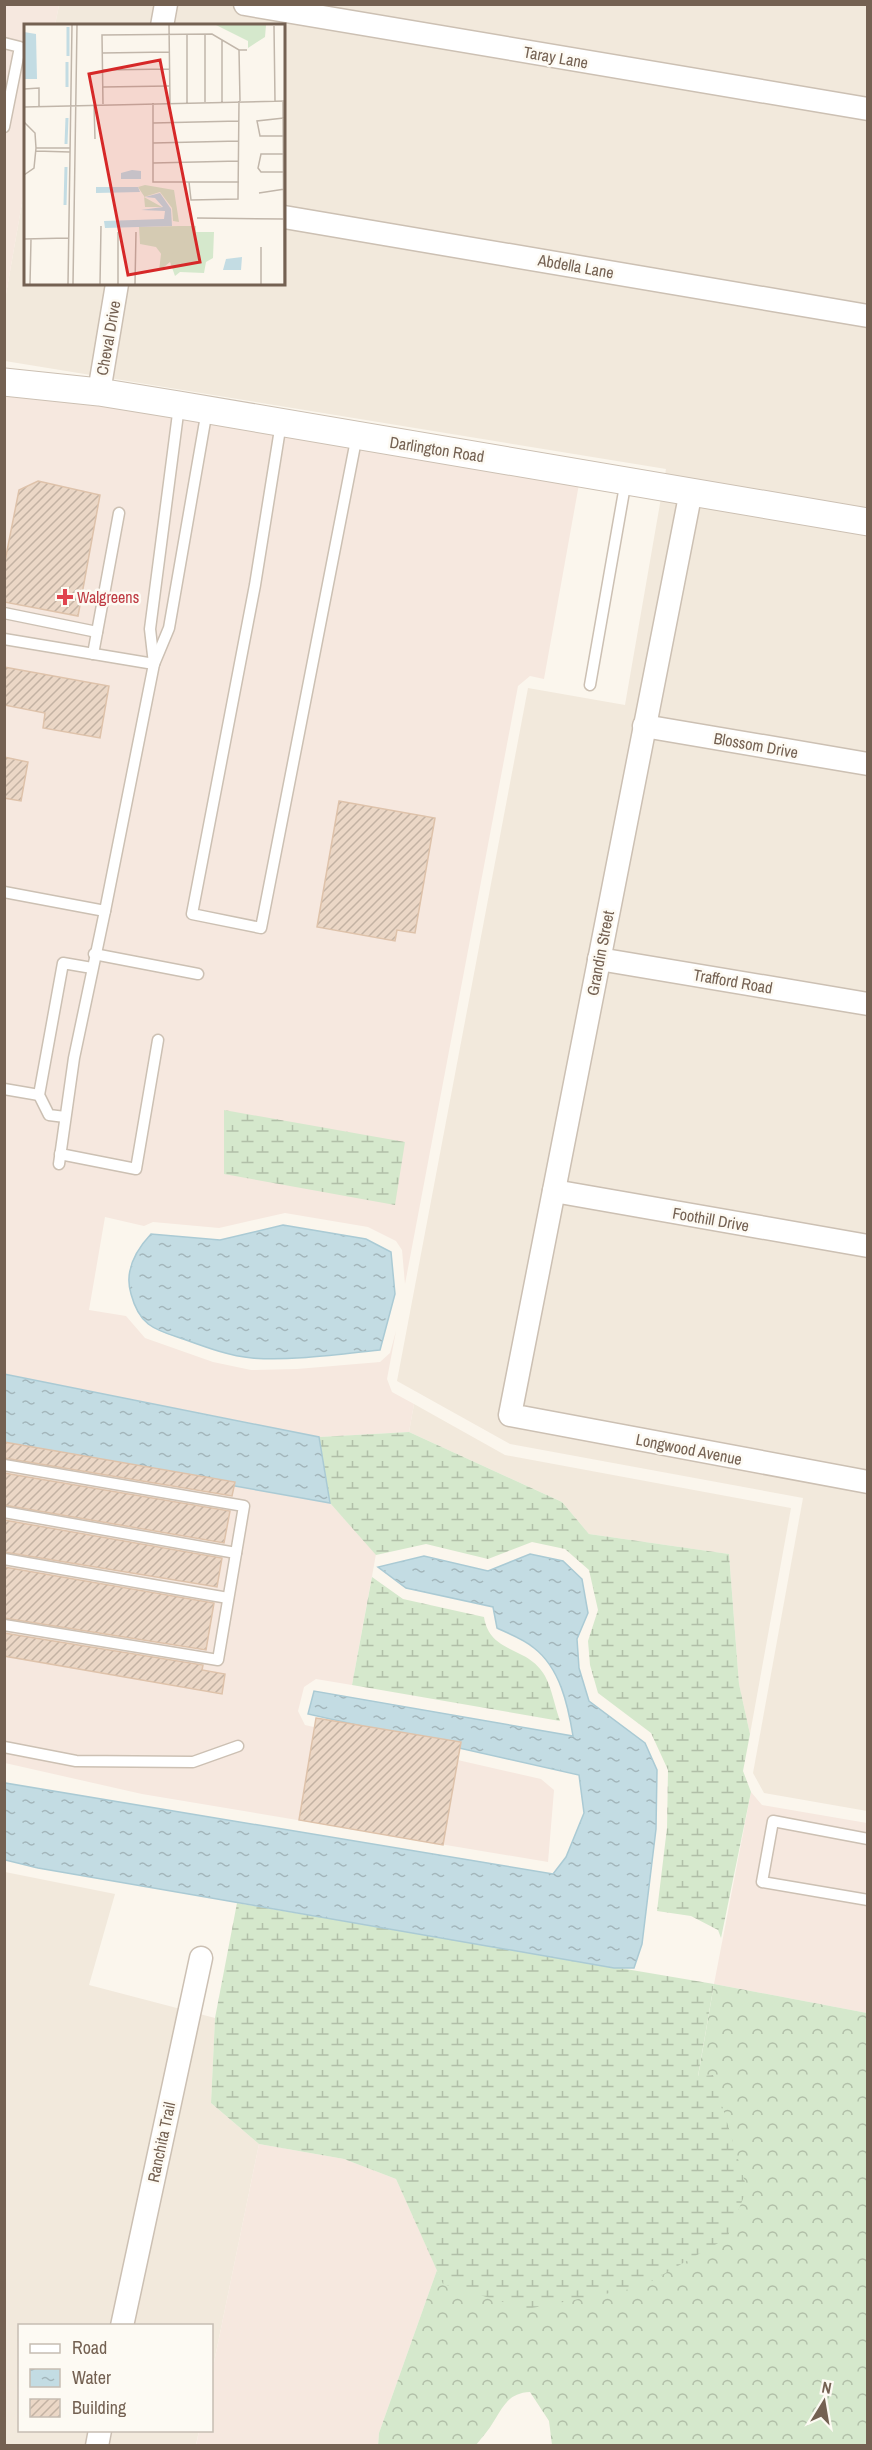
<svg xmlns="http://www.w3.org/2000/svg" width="872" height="2450" font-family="'Archivo Narrow',sans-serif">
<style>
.residential{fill:#f2e9dc}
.commercial{fill:#f6e8df}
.forest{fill:url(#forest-crowns)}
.wetland{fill:url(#wetland-marsh)}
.water{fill:url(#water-ripples);stroke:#aacad4;stroke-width:1.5}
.building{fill:url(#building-hatch);stroke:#dec2aa;stroke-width:1.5}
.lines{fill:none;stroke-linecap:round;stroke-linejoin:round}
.service-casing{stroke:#ccc0b3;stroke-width:13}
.minor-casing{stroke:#ccc0b3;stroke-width:25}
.tertiary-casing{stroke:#ccc0b3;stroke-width:29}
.service{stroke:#fff;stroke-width:10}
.minor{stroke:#fff;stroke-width:22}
.tertiary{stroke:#fff;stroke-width:27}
.health-dot{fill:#e0444e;stroke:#fdfaf3;stroke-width:2}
.labels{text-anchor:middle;stroke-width:5;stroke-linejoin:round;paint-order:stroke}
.street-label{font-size:16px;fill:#746152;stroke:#fdfaf3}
.health-label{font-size:16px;fill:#be3a42;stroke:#fdfaf3;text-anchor:start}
.inset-river{fill:none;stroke:#c3dce3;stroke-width:3}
.inset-road{fill:none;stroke:#c1b6aa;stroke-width:1.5}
.view{fill:#d62828;fill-opacity:0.15;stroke:#d62828;stroke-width:3}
.inset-edge{fill:none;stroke:#746152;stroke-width:3}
</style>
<defs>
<pattern id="forest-crowns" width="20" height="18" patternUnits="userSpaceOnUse" patternTransform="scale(1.5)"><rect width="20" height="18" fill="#d5e8cc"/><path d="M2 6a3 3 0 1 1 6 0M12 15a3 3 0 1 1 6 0" fill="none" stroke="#b1bfa8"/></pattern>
<pattern id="wetland-marsh" width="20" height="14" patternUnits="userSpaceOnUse" patternTransform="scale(1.5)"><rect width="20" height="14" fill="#d5e8cc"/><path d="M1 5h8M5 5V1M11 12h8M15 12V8" fill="none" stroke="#b1bfa8"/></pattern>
<pattern id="water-ripples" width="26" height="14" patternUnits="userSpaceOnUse" patternTransform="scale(1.5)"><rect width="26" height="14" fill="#c3dce3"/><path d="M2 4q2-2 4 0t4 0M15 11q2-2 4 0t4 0" fill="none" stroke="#a3b6bb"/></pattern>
<pattern id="building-hatch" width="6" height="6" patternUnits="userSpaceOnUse" patternTransform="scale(1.5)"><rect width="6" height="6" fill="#ebd7c6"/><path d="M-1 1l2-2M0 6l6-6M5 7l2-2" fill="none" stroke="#c3b2a3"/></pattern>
</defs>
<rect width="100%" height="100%" fill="#fbf6ed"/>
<g class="residential">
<polygon points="59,5 867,5 867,1811 764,1793 753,1773 803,1498 510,1444 397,1381 528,688 625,705 666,469 5,361 5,300 25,186 26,284 284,284 284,26 55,25"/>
<polygon points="414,1404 505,1455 791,1508 750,1734 739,1684 729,1554 589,1534 562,1502 409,1432"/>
<polygon points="5,1872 115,1894 89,1985 215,2018 211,2103 259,2144 212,2372 212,2326 20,2326 20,2430 199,2431 196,2445 5,2446"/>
</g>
<g class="commercial">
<polygon points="5,5 59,5 55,25 26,26 25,186 5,300"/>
<polygon points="4,394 97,404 579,484 544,679 530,676 518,686 405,1284 402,1250 396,1241 368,1227 285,1213 219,1228 153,1222 144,1226 105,1217 89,1310 126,1316 145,1338 213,1362 251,1370 297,1369 380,1362 390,1353 396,1331 387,1379 392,1392 414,1404 409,1432 319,1437 5,1374"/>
<polygon points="4,1445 330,1503 376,1554 352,1685 316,1679 304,1687 298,1711 305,1725 541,1779 554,1790 548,1862 142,1794 5,1763"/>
<polygon points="751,1792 762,1805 867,1823 867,2013 714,1984"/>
<polygon points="259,2144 344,2159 396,2179 437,2270 379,2433 378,2445 196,2446 199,2431 212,2430 212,2372"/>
</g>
<path class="forest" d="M714 1984 867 2013V2445H552L549 2421 530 2392C509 2393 504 2405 494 2421 489 2430 482 2437 476 2445L378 2446 379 2433 437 2270 444 2284 713 2075 698 2077Z"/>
<g class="wetland">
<polygon points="224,1110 405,1142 395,1205 224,1174"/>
<path d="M409 1432 562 1502 589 1534 729 1554 739 1684 750 1734 743 1771 751 1792 721 1938 718 1930 691 1916 657 1911 667 1828 668 1770 651 1733 598 1693 590 1665 588 1641 598 1610 589 1570 565 1549 532 1542 488 1559 426 1544 376 1555 372 1577 403 1599 484 1617C490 1655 528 1645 545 1676 552 1689 555 1707 560 1721L352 1685 376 1555 330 1503 319 1437Z"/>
<polygon points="237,1903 714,1984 698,2076 713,2075 747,2189 727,2238 641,2287 527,2309 443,2284 396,2179 344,2159 259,2144 211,2103 215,2018"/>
</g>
<g class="water">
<path d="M283 1225 366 1239 391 1252 395 1294 380 1350C338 1354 294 1361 252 1358 230 1356 208 1348 186 1340 157 1330 140 1328 131 1294 124 1271 135 1251 151 1234L220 1240Z"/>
<polygon points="4,1374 319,1437 330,1503 5,1445"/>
<path d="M530 1554 563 1561 582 1579 588 1613 577 1639 579 1668 589 1701 645 1743 657 1770 656 1829 642 1944 634 1968H614L38 1868 5 1860V1783L553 1874 566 1857 584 1813 579 1775 308 1714 314 1691 573 1736C568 1705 560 1668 534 1648 524 1639 509 1634 497 1628L493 1607 406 1588 378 1567 424 1556 488 1571Z"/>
</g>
<g class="building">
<polygon points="38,481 100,495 78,616 4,602 4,566 19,490"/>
<polygon points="4,667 109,686 100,738 43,728 45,713 4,705"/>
<polygon points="4,757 28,762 21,801 4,798"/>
<polygon points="339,801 435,818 415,933 397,930 395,941 317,927"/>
<polygon points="4,1442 235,1482 232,1496 4,1458"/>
<polygon points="4,1473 230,1511 224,1543 4,1505"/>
<polygon points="4,1520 222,1558 217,1587 4,1552"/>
<polygon points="4,1567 214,1603 206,1650 4,1618"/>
<polygon points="4,1633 203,1665 202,1670 225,1674 222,1694 4,1656"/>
<polygon points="316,1718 461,1742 443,1845 299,1820"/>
</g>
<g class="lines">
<g class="service-casing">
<g id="service">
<polyline points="4,43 20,47 4,127"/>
<polyline points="281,423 255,585 192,914 261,928 357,435"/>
<polyline points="4,613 97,632"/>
<polyline points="4,639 154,664"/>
<polyline points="93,654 119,513"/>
<polyline points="154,664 150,629 179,406"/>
<polyline points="590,685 626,480"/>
<polyline points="4,892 105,911 154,664 169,628 207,410"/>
<polyline points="94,954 198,974"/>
<polyline points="4,1089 39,1095"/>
<polyline points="65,1117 49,1115 39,1095 63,963 92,968"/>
<polyline points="60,1154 136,1169 158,1040"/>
<polyline points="59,1164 74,1058 105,911"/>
<polyline points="4,1465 244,1506 218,1660 4,1625"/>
<polyline points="4,1512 236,1553"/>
<polyline points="4,1559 228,1598"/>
<polyline points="4,1747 76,1761 193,1762 238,1746"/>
<polyline points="868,1839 773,1821 762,1882 868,1900"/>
</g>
</g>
<g class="minor-casing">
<g id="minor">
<polyline points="245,4 868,109"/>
<polyline points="162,26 166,4"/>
<polyline points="284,217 868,316"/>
<polyline points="99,392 117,284"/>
<polyline points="691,491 510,1415 868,1482"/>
<polyline points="644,726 868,764"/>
<polyline points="599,959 868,1004"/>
<polyline points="554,1191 868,1246"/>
<polyline points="122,2326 201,1958"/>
<polyline points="97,2446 100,2430"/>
</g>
</g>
<g class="tertiary-casing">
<polyline id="tertiary" points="4,382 99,392 179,405 868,522"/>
</g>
<use href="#service" class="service"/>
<use href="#minor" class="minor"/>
<use href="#tertiary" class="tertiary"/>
</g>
<path class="health-dot" d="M62 588h6v6h6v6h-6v6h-6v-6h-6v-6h6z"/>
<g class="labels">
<g class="street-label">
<text transform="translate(556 57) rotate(10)" y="6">Taray Lane</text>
<text transform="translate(576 266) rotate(10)" y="6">Abdella Lane</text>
<text transform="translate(108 338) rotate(-80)" y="6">Cheval Drive</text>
<text transform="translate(437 449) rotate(9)" y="6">Darlington Road</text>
<text transform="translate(756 745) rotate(10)" y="6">Blossom Drive</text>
<text transform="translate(600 953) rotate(-79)" y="6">Grandin Street</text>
<text transform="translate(733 981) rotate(10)" y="6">Trafford Road</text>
<text transform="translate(711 1219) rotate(10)" y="6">Foothill Drive</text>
<text transform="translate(689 1449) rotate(11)" y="6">Longwood Avenue</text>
<text transform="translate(161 2142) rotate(-78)" y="6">Ranchita Trail</text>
</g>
<g class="health-label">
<text x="77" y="603">Walgreens</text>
</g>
</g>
<g transform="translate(24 24)">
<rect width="261" height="261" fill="#fbf6ed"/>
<path d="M192 1H242L241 13 224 24V17ZM155 202H172V208H190L189 234 182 238 180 249 156 248 151 252 146 238 135 247 137 230 155 210Z" fill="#d5e8cc"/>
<path d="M121 161 150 166 155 198 149 197 148 184 136 168 120 173 138 183H121L120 172 114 163ZM155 202 161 218 154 228 138 231 132 223 116 220 115 203Z" fill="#d5e8cc"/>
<path d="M0 8 12 10 13 55H0ZM108 146 117 147V155H97V149ZM72 163H114L116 168 72 169ZM136 169 147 185 148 202 81 204 80 197 140 195 141 187 117 186 139 183 131 174 121 173ZM218 233 217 246H199L202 235Z" fill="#c3dce3"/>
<path class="inset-river" d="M44 32V3M43 63V38M42 120 43 94M41 181 42 143"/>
<path class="inset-road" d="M145 1 146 79M250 2 251 77M163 10V79M181 10V78M198 16V78M215 26 216 77M78 29 145 28M78 46 145 45M79 63 145 62M0 65 15 64V82M259 77 260 260M129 79V158H215M79 80 78 11 188 10 215 26H223M70 81 71 115M0 83 261 77M260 94 233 97 236 112H260M0 98 11 109 12 124 10 144 0 151M129 99 215 97M129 119 215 117M12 124H46M12 127 46 128M260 130H237L234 144 237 148H260M129 139 215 137M165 158 167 176 214 175 215 77M235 169 261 165M173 194 260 195M94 208V260M0 215 44 214M6 260 7 215M44 260 48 1M49 260 53 1M76 260 77 202M111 260 112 208M237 260V223"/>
<path class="view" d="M136 36 176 238 104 251 65 50Z"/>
<rect width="261" height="261" class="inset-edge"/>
</g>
<rect width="872" height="2450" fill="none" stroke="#746152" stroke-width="12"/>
<rect x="18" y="2324" width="195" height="108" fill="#fdfaf3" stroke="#c6bdb3" stroke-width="1.5"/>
<rect x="30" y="2344" width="30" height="9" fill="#ffffff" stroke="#c6bdb3" stroke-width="1.5"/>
<text x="72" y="2354" font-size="18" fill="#746152">Road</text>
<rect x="30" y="2369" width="30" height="18" fill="url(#water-ripples)" stroke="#c6bdb3" stroke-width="1.5"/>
<text x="72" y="2384" font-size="18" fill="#746152">Water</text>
<rect x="30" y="2399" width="30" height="18" fill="url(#building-hatch)" stroke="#c6bdb3" stroke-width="1.5"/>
<text x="72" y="2414" font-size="18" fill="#746152">Building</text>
<g transform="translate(824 2402) rotate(11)" stroke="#fdfaf3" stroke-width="4.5" paint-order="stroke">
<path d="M0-4.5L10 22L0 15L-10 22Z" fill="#746152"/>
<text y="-9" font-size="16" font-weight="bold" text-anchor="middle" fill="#746152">N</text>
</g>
</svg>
